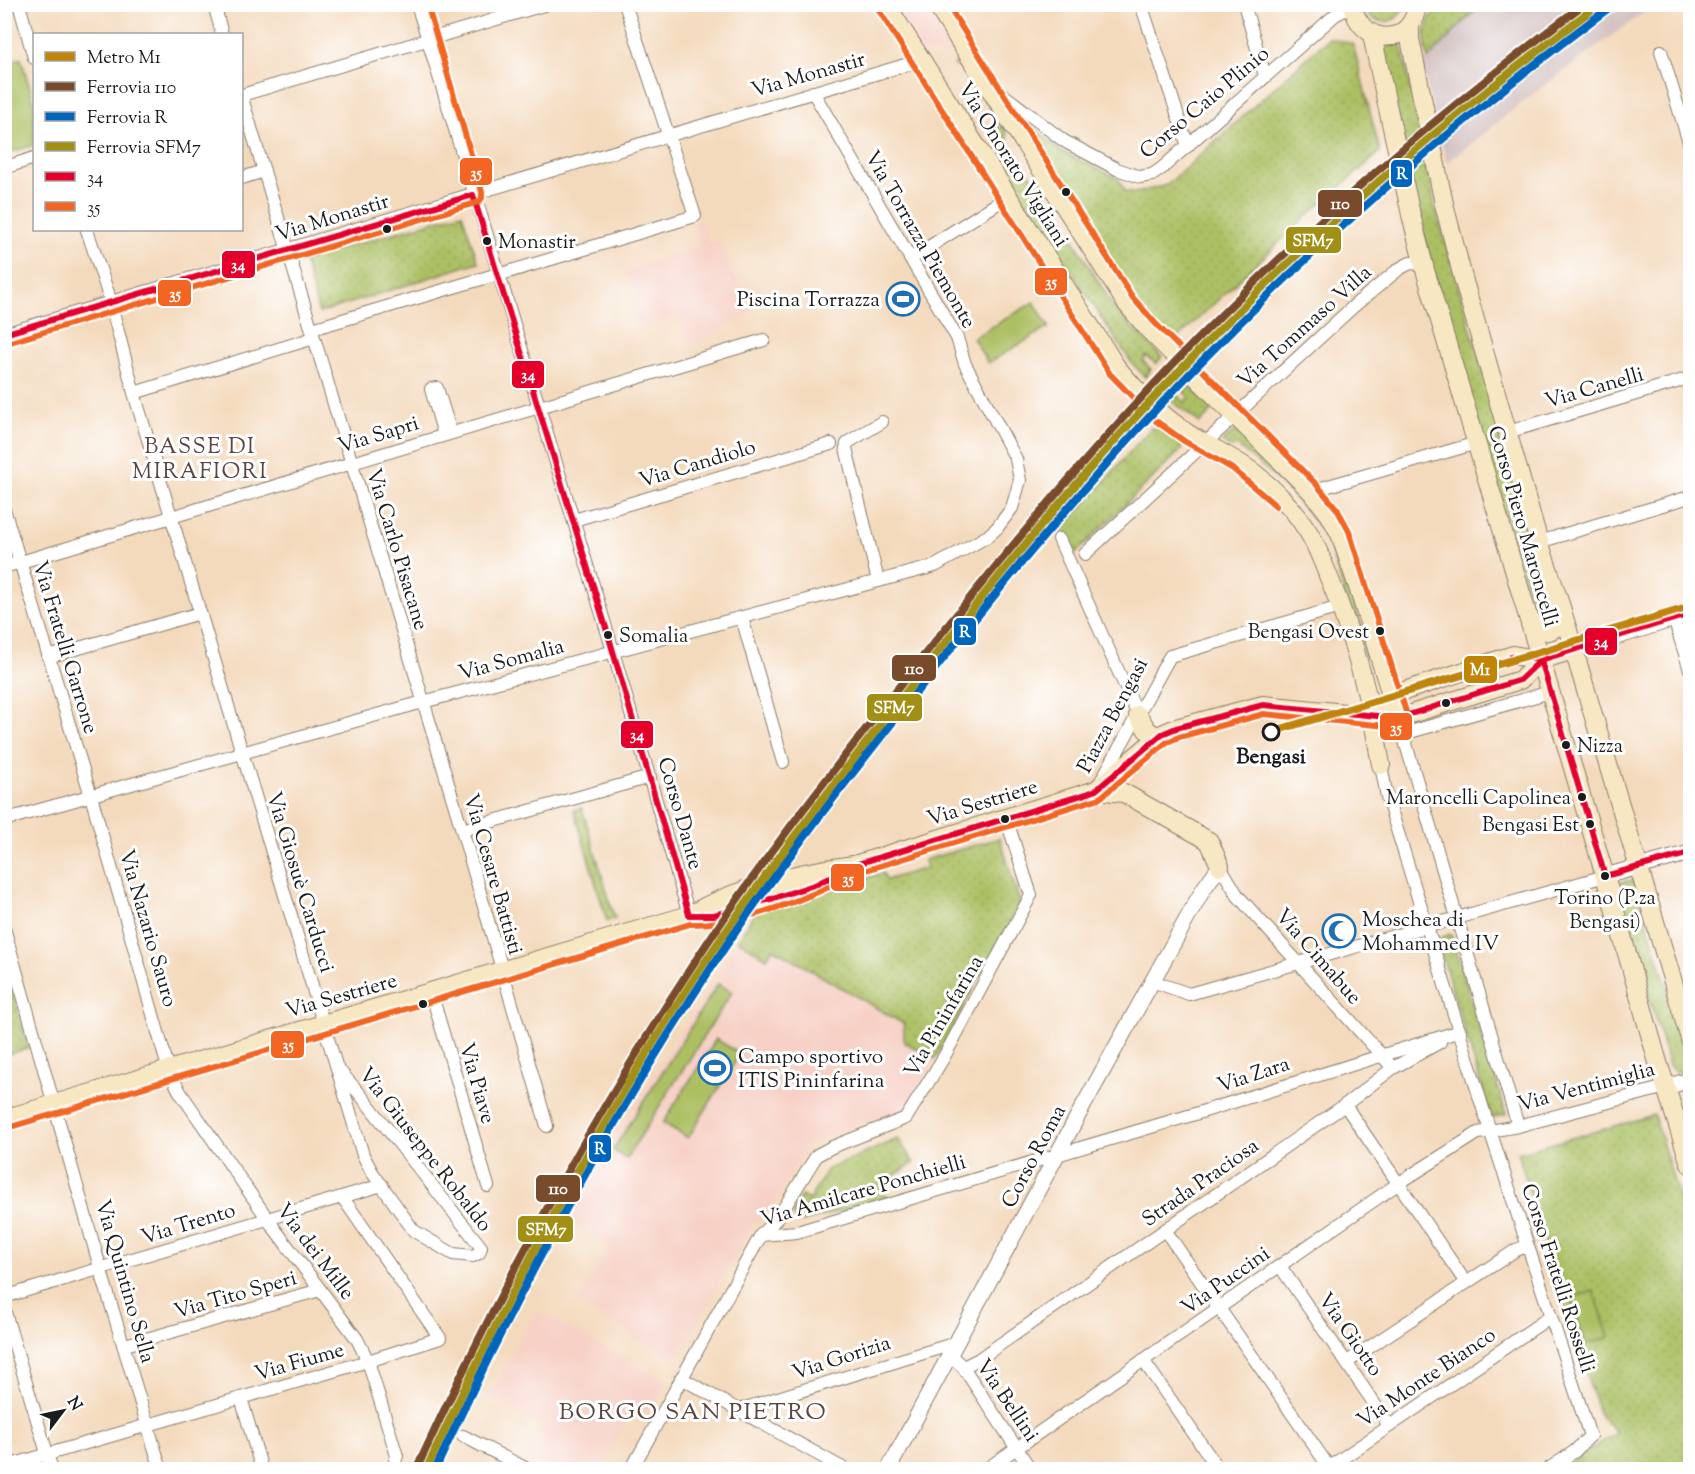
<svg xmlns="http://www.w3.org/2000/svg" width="1695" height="1474" font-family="'Sorts Mill Goudy',serif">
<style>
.built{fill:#f7d1c6}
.railway{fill:#d2bfbf}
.grass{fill:url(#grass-dots);stroke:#646e40;stroke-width:1.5}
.garden{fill:#acc064;stroke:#646e40;stroke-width:1.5}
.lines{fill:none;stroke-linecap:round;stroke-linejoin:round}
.minor-casing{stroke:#887b6c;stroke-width:14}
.tertiary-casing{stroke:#887b6c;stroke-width:17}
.secondary-casing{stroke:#887b6c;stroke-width:20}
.minor{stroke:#fff;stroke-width:12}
.tertiary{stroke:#fff;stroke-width:15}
.secondary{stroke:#f8e7c3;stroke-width:18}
.bus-1-casing{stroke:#fff;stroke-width:10}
.bus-2-casing{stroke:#fff;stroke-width:10}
.bus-1{stroke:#e4002b;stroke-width:6}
.bus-2{stroke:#f26522;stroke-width:6}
.rail-1-casing{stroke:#fff;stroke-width:12}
.rail-2-casing{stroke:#fff;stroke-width:12}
.rail-3-casing{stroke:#fff;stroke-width:12}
.rail-1{stroke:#7a4b2a;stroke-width:8}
.rail-2{stroke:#0065bd;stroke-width:8}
.rail-3{stroke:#a28f16;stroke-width:8}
.metro-1-casing{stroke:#fff;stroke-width:12}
.metro-1{stroke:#c08407;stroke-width:8}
.bus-dot{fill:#1c1c1c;stroke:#fff;stroke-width:2}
.stop-dot{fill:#fff;stroke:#1c1c1c;stroke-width:3}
.labels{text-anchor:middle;stroke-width:6;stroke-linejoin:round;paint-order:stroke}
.bus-label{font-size:20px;fill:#1c1c1c;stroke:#fff;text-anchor:start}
.street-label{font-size:21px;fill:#1c1c1c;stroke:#fff}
.poi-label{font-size:21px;fill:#1c1c1c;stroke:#fff;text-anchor:start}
.stop-label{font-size:21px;font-weight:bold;fill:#1c1c1c;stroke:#fff}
.neighbourhood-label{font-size:22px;letter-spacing:1.5px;fill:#5d4642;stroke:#fff}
.quarter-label{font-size:24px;letter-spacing:1.5px;fill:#5d4642;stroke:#fff}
.line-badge{stroke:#fff;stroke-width:2}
.badge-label{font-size:16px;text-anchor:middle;font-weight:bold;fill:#fff}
</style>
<defs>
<pattern id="grass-dots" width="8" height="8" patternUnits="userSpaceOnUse" patternTransform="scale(1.5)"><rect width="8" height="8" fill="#acc064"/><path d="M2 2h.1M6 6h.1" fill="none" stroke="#93a456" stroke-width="1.8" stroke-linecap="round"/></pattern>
</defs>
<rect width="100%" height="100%" fill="#fff"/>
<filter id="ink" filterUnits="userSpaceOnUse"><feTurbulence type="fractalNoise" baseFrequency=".0167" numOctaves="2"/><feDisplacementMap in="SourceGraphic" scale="12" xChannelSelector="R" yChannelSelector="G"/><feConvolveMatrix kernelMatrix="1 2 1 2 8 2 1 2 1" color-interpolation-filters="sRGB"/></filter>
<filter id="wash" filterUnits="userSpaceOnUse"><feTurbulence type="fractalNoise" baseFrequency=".008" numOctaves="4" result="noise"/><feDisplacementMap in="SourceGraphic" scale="24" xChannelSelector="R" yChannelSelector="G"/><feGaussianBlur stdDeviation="1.35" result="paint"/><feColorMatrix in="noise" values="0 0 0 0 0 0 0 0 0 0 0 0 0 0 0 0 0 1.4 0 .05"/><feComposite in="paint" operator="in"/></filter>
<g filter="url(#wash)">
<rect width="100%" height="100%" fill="#f4dabd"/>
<g class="built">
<polygon points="892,5 930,5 958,48 945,56 921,51"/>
<polygon points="701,219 708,243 718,242 753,311 693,346 676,315 639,331 625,270 699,247 693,222"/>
<polygon points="738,940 767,957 773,948 904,1025 904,1042 935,1059 908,1108 808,1143 766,1218 754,1222 676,1360 577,1302 610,1246 566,1220 601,1158"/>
<polygon points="535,1310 667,1381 649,1414 634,1407 601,1469 549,1469 525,1457 541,1426 488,1397"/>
</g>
<polygon class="railway" points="1480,5 1654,5 1538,90 1447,163 1421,63 1428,59"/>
<g class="grass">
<path d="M1364 5V4L1404 5C1400 21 1384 26 1370 17Z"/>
<path d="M1438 5H1480L1428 59C1422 33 1424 26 1438 5Z"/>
<polygon points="1329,38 1353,44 1380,152 1308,215 1167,348 985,81 1060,151 1118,178 1125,191 1136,193 1167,185"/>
<polygon points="1401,43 1435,207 1552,606 1534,611 1429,258 1382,47"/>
<polygon points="965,57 1006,129 1008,144 1003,148 996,145 992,126 1003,128 965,69 954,65"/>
<polygon points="1013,152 1046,194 1110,301 1125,320 1162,357 1156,364 1146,356 1143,361 1151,369 1145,377 1132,363 1106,325 1027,201 1022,203 1003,171 1002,156"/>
<polygon points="462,213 478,262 319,313 304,260"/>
<polygon points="1189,385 1213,410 1200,423 1172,401 1177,395 1185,402 1189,397 1183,391"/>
<polygon points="1162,420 1184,438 1181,450 1076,553 1062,529 1151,428 1154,429"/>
<polygon points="1236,430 1315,509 1328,527 1372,656 1365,658 1325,533 1291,494 1267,470 1237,446 1231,448 1222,442"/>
<polygon points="582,808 615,919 607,921 574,810"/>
<polygon points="1000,838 1020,903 935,1059 904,1042 904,1024 773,948 767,958 738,940 755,912 883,873 886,880 926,868 924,860"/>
<path d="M1628 881H1632L1636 886 1688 1056C1690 1065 1686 1069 1678 1072L1673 1070 1669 1065 1617 890 1622 882Z"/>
<polygon points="1451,934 1506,1114 1491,1118 1437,939"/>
<polygon points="7,974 29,1048 5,1055 5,1030 7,1029 4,1021 4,975"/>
<polygon points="1654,1115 1690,1235 1690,1469 1562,1469 1617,1432 1600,1416 1559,1291 1518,1153"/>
<polygon points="898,1139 914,1163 879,1185 887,1197 802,1222 797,1221 794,1218 794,1209 801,1196 809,1200 828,1169"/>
</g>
<g class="garden">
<polygon points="21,58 34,102 34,145 5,154 5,63"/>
<polygon points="1034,302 1049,327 988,363 973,338"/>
<polygon points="718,984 732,992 626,1159 613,1150"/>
<polygon points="716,1039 740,1054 688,1138 663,1123"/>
<polygon points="1594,1291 1609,1337 1586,1344 1571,1298"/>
</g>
</g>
<g filter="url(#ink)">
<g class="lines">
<g class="minor-casing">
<g id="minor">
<polyline points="19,4 34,58"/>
<polyline points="214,4 222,34"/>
<polyline points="417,4 610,641 689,915"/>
<polyline points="1141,4 1188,146"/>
<polyline points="1244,4 1265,76"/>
<polyline points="1661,51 1690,146"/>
<polyline points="993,87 1064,141 1117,169 1140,177 1152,175 1161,169 1335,15 1352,6"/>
<polyline points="242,95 547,4"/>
<polyline points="242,98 462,830 547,1126"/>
<polyline points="4,168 34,158"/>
<polyline points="242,178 264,171"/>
<polyline points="87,230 108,293 134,393 363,1155 372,1172 414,1231 453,1254 473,1256 479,1253 481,1247 359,1093 338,1069"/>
<polyline points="910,259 1009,196"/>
<polyline points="498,275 695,216 625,4"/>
<polyline points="312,329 498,274"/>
<polyline points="4,334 922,60"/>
<polyline points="134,393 314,338"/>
<polyline points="1508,432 1690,378"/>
<polyline points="444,435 431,389 437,388 451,433"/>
<polyline points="1311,491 1477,443"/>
<polyline points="4,509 91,796 169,1071 180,1092 274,1228 357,1339 368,1361 397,1456 392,1470"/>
<polyline points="574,520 831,444"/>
<polyline points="1059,539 1138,715"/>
<polyline points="1539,542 1686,498"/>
<polyline points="1085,554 1355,305 1399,269 1410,263 1424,264"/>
<polyline points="4,567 764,340"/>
<polyline points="878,581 846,448 847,444 850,441 882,422"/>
<polyline points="742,618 783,762"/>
<polyline points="1674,619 1690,670"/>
<polyline points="48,657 200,613"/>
<polyline points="1381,765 1387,797 1484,1112 1590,1436 1575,1451 1547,1470"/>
<polyline points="1100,783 1170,656 1340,607"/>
<polyline points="4,820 423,702 935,566 988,536 997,528 1012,508 1020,480 1016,459 965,364 957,338 813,92"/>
<polyline points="462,830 650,777"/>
<polyline points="1220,866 1238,896 1393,1068"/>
<polyline points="4,928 103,1278 161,1470"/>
<polyline points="1152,981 1189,994 1605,876"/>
<polyline points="431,992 488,1186"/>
<polyline points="1345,1105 1466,1283"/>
<polyline points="1518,1126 1403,734 1550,692"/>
<polyline points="1165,1230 1331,1470"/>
<polyline points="761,1235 797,1232 1195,1114 1460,1031"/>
<polyline points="1280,1266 1389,1425"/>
<polyline points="4,1297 382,1185"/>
<polyline points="4,1309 52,1470"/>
<polyline points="125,1345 320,1290"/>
<polyline points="949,1354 963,1367 1031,1470"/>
<polyline points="1143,1360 1219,1470"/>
<polyline points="1347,1362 1516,1250 1527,1246"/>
<polyline points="963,1367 979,1359 1345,1105 1393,1068 1440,1042"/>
<polyline points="681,1378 846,1470"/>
<polyline points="241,1398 262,1470"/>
<polyline points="739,1410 956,1343"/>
<polyline points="463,1436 529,1470"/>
<polyline points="4,1467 368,1361 440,1338 343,1198"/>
<polyline points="631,1470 761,1235 779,1216 817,1155 832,1147 906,1118 944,1057 1031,895 1006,818"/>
<polyline points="985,1470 1399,1183 1478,1133 1518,1126 1666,1087"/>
<polyline points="1325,1470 1550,1317"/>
</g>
</g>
<g class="tertiary-casing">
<g id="tertiary">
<polyline points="1574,650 1690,614"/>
<polyline points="1605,876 1690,853"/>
<polyline points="1666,1087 1690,1080"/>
<polyline points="888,1470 1081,1110 1204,888 1220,866"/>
</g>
</g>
<g class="secondary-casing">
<g id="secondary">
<path d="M886 4 1117 368C1137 392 1161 415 1187 433 1209 447 1233 457 1254 473 1273 488 1294 509 1307 530 1317 545 1323 563 1330 580 1354 639 1371 702 1381 765"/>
<polyline points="936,4 1126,303 1148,329 1311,491 1329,514 1340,534 1359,590 1403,734"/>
<path d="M1352 4C1361 49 1414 46 1417 4"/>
<polyline points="1410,26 1410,39 1444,204 1463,278 1539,542 1561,607 1690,1039"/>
<polyline points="1372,35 1411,215 1425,270 1605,876 1657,1059 1690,1164"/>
<path d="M1528 616C1536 626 1545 638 1557 626L1562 611"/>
<polyline points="1384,704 1392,695 1513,655 1541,660 1574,650"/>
<polyline points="1138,715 1147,730 1158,737"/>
<polyline points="1096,790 1162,734 1176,728 1263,705 1398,718 1520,680 1541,660"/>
<polyline points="691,915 714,915 774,898 817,884 854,865 1096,790 1124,793 1209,841 1220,866"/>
<path d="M4 1119 689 915C739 887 798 872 854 865"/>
</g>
</g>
<use href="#minor" class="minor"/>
<use href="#tertiary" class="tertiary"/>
<use href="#secondary" class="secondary"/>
<g class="bus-1-casing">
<g id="bus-1">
<polyline points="473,195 610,641 689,915"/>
<polyline points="4,334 473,195"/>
<polyline points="1511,656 1541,660 1690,614"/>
<polyline points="1541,660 1605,876"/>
<polyline points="1605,876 1690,853"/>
<polyline points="689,915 714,915 774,898 817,884 854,865 1089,793 1096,790 1162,734 1176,728 1263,705 1398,718 1520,680 1541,660"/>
</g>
</g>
<g class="bus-2-casing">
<g id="bus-2">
<polyline points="878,9 1110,374 1156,421 1184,441 1233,469 1276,506"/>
<polyline points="7,343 479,202 482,198 482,192 427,4"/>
<path d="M7 1128 690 924C744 924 810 898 857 873L1100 798 1167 742 1179 737 1264 714 1397 727 1405 724 1407 715 1349 531 1337 509 1317 485 1155 323 1133 298 947 4"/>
</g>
</g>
<use href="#bus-1" class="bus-1"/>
<use href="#bus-2" class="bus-2"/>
<g class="rail-1-casing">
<path id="rail-1" d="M416 1470C496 1297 585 1129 690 969 759 863 838 764 917 664 1000 560 1084 457 1176 361 1302 230 1439 113 1584 4"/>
</g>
<g class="rail-2-casing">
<path id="rail-2" d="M435 1470C515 1296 605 1128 711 968 776 870 849 777 922 685 1009 575 1099 468 1196 367 1325 234 1466 114 1614 4"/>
</g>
<g class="rail-3-casing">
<path id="rail-3" d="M426 1470C506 1297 594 1130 699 971 769 866 847 767 925 668 1008 564 1092 461 1184 366 1309 236 1446 119 1590 11"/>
</g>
<use href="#rail-1" class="rail-1"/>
<use href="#rail-2" class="rail-2"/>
<use href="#rail-3" class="rail-3"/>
<g class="metro-1-casing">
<polyline id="metro-1" points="1271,732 1690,607"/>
</g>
<use href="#metro-1" class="metro-1"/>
</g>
</g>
<defs>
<g id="stadium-ring" transform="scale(1.725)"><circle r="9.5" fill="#fff" stroke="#1f6fb2" stroke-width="1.5"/><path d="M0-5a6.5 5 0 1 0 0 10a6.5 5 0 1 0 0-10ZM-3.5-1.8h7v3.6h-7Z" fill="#1f6fb2"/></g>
<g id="mosque-ring" transform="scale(1.725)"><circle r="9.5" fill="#fff" stroke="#1f6fb2" stroke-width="1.5"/><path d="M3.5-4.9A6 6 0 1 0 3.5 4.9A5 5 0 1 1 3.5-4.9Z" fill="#1f6fb2"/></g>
</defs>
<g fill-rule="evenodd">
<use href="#stadium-ring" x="903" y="299"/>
<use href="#mosque-ring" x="1339" y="931"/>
<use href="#stadium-ring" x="715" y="1068"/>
</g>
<g class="bus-dot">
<circle cx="1066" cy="192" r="5"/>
<circle cx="387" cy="229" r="5"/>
<circle cx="487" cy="241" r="5"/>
<circle cx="1380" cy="631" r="5"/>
<circle cx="608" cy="635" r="5"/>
<circle cx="1446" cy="703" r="5"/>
<circle cx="1566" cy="745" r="5"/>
<circle cx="1582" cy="797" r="5"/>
<circle cx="1005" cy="819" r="5"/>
<circle cx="1590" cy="824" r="5"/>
<circle cx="1605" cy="876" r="5"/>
<circle cx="423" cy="1004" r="5"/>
</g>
<circle class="stop-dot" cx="1271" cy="732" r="8"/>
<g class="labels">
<g class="bus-label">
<text x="498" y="248">Monastir</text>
<text x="1369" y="638" text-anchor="end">Bengasi Ovest</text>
<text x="619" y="642">Somalia</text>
<text x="1577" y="752">Nizza</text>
<text x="1571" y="804" text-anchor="end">Maroncelli Capolinea</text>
<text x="1579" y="831" text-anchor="end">Bengasi Est</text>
<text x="1605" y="904" text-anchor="middle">Torino (P.za<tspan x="1605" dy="24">Bengasi)</tspan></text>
</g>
<g class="street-label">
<text transform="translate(808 74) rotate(-16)" y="7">Via Monastir</text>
<text transform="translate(1204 102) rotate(-40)" y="7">Corso Caio Plinio</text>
<text transform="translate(1014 164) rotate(58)" y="7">Via Onorato Vigliani</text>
<text transform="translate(332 217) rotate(-17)" y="7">Via Monastir</text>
<text transform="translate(921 239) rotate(60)" y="7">Via Torrazza Piemonte</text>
<text transform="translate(1304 326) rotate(-42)" y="7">Via Tommaso Villa</text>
<text transform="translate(1594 387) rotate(-16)" y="7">Via Canelli</text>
<text transform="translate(378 434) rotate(-17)" y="7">Via Sapri</text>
<text transform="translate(697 463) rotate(-17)" y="7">Via Candiolo</text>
<text transform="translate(1524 526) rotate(74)" y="7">Corso Piero Maroncelli</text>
<text transform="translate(398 549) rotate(73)" y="7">Via Carlo Pisacane</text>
<text transform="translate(66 647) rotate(73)" y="7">Via Fratelli Garrone</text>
<text transform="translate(511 659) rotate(-15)" y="7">Via Somalia</text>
<text transform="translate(1112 715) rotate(-62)" y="7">Piazza Bengasi</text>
<text transform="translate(982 802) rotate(-17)" y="7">Via Sestriere</text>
<text transform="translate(681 813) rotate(74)" y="7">Corso Dante</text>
<text transform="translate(494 874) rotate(74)" y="7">Via Cesare Battisti</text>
<text transform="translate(301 882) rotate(73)" y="7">Via Giosuè Carducci</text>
<text transform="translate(149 928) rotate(74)" y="7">Via Nazario Sauro</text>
<text transform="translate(1319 956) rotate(49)" y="7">Via Cimabue</text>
<text transform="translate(341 995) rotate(-16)" y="7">Via Sestriere</text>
<text transform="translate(943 1016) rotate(-60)" y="7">Via Pininfarina</text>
<text transform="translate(1253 1074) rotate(-18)" y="7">Via Zara</text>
<text transform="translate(478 1083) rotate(74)" y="7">Via Piave</text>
<text transform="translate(1586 1086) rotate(-15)" y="7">Via Ventimiglia</text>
<text transform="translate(426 1149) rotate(52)" y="7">Via Giuseppe Robaldo</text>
<text transform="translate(1033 1156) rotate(-62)" y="7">Corso Roma</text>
<text transform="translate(1200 1182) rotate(-35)" y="7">Strada Praciosa</text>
<text transform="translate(863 1190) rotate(-16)" y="7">Via Amilcare Ponchielli</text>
<text transform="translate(188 1223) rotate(-17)" y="7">Via Trento</text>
<text transform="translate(316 1251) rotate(53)" y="7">Via dei Mille</text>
<text transform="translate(1559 1278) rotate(72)" y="7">Corso Fratelli Rosselli</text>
<text transform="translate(1225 1280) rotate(-35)" y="7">Via Puccini</text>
<text transform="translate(126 1281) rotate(74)" y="7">Via Quintino Sella</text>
<text transform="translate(235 1294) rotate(-16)" y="7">Via Tito Speri</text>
<text transform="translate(1351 1334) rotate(55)" y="7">Via Giotto</text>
<text transform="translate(841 1357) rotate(-18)" y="7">Via Gorizia</text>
<text transform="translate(299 1361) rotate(-16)" y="7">Via Fiume</text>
<text transform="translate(1426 1377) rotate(-34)" y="7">Via Monte Bianco</text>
<text transform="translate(1008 1400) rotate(56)" y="7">Via Bellini</text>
</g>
<g class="poi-label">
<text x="880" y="306" text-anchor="end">Piscina Torrazza</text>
<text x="1362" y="926">Moschea di<tspan x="1362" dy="24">Mohammed IV</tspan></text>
<text x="738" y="1063">Campo sportivo<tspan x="738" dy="24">ITIS Pininfarina</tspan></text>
</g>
<g class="stop-label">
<text x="1271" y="763">Bengasi</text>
</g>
<g class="neighbourhood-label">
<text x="200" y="453">BASSE DI<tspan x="200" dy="25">MIRAFIORI</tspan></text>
</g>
<g class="quarter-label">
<text x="693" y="1419">BORGO SAN PIETRO</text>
</g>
</g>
<g class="line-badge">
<rect x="459" y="157" width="34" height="29" rx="6" fill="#f26522"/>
<rect x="1390" y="159" width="23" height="29" rx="6" fill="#0065bd"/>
<rect x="1317" y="189" width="46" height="29" rx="6" fill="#7a4b2a"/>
<rect x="1285" y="226" width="57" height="28" rx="6" fill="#a28f16"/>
<rect x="221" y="250" width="35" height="29" rx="6" fill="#e4002b"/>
<rect x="1034" y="267" width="34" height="29" rx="6" fill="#f26522"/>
<rect x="157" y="279" width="35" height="28" rx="6" fill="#f26522"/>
<rect x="511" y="360" width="34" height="29" rx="6" fill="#e4002b"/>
<rect x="953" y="617" width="24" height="29" rx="6" fill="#0065bd"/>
<rect x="1584" y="627" width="34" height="29" rx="6" fill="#e4002b"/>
<rect x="891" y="654" width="46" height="28" rx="6" fill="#7a4b2a"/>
<rect x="1463" y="655" width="35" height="29" rx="6" fill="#c08407"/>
<rect x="866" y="693" width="57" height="29" rx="6" fill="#a28f16"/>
<rect x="1379" y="712" width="34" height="29" rx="6" fill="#f26522"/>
<rect x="620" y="720" width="34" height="29" rx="6" fill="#e4002b"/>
<rect x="830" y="863" width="35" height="29" rx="6" fill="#f26522"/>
<rect x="270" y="1030" width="35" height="29" rx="6" fill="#f26522"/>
<rect x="588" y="1134" width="24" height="29" rx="6" fill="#0065bd"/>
<rect x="535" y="1174" width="46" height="29" rx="6" fill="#7a4b2a"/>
<rect x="517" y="1215" width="57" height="28" rx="6" fill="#a28f16"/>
</g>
<g class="badge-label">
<text x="476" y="178">35</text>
<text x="1402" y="179">R</text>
<text x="1340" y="209">110</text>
<text x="1313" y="246">SFM7</text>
<text x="238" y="270">34</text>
<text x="1051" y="287">35</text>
<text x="175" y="299">35</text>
<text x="528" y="380">34</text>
<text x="965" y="637">R</text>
<text x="1601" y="647">34</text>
<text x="914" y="674">110</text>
<text x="1480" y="675">M1</text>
<text x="894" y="713">SFM7</text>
<text x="1396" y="733">35</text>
<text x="637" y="740">34</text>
<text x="848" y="884">35</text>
<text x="288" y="1050">35</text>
<text x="600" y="1154">R</text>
<text x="558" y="1194">110</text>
<text x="546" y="1235">SFM7</text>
</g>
<rect width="1695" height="1474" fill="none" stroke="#fff" stroke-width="24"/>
<rect x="33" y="33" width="210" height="198" fill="#ffffff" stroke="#a4a4a4" stroke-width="1.5"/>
<rect x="45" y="52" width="30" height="9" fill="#c08407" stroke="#a4a4a4" stroke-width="1.5"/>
<text x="87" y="63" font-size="18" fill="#1c1c1c">Metro M1</text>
<rect x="45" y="82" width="30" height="9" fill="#7a4b2a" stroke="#a4a4a4" stroke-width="1.5"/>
<text x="87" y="93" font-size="18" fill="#1c1c1c">Ferrovia 110</text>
<rect x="45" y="112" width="30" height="9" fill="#0065bd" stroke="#a4a4a4" stroke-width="1.5"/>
<text x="87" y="123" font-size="18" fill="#1c1c1c">Ferrovia R</text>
<rect x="45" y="142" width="30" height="9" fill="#a28f16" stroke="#a4a4a4" stroke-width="1.5"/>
<text x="87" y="153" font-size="18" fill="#1c1c1c">Ferrovia SFM7</text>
<rect x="45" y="172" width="30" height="9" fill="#e4002b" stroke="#a4a4a4" stroke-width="1.5"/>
<text x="87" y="183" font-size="18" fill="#1c1c1c">34</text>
<rect x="45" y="202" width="30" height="9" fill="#f26522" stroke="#a4a4a4" stroke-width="1.5"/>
<text x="87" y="213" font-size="18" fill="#1c1c1c">35</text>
<g transform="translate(63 1411) rotate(58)" stroke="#ffffff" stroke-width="4.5" paint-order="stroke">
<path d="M0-4.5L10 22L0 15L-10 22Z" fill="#1c1c1c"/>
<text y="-9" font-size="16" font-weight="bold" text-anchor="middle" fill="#1c1c1c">N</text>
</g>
</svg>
